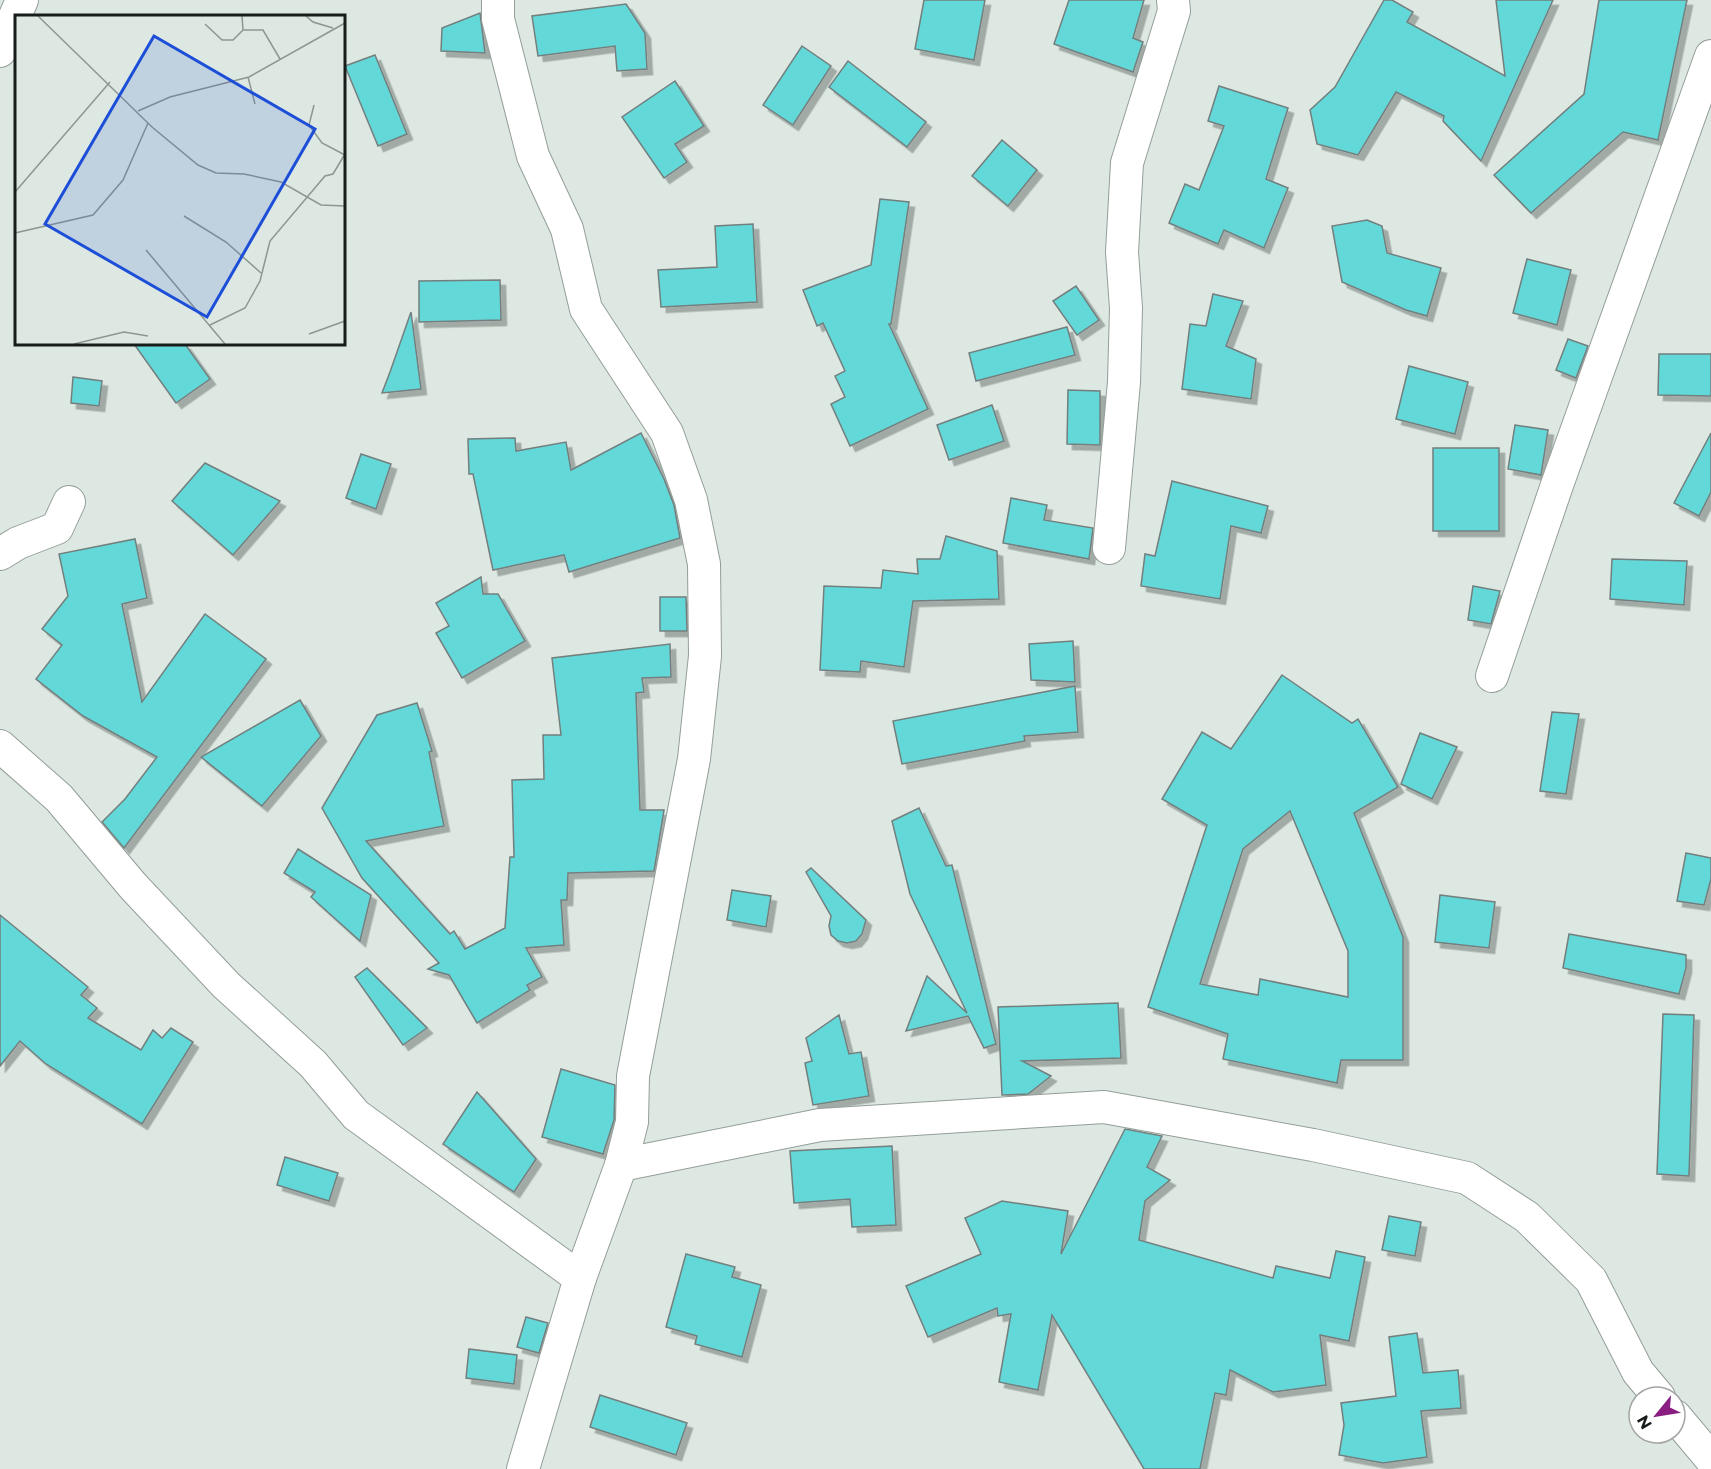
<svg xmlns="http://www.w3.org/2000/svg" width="1711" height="1469" font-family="Montserrat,sans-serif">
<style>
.building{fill:#63d8d8;stroke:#737f7e;stroke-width:1.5;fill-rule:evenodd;filter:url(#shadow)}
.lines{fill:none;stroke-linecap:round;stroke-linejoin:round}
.minor-casing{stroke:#949e98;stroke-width:34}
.minor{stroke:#fff;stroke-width:32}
.inset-road{fill:none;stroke:#8e9692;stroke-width:1.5}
.view{fill:#1d4ed8;fill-opacity:0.15;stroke:#1d4ed8;stroke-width:3}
.inset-edge{fill:none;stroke:#181c1a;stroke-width:3}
</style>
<defs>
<filter id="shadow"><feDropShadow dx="5.5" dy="5.5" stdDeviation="0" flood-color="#0004"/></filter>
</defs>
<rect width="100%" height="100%" fill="#dde8e2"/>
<g class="building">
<polygon points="924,0 985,0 974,60 915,49"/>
<polygon points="1069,0 1144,0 1133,38 1143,42 1133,72 1054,44"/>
<polygon points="1384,0 1392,0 1413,12 1407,22 1505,76 1496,0 1553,0 1481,161 1443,121 1444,116 1396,92 1358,155 1317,144 1310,110 1335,87"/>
<polygon points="1599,0 1687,0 1658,140 1623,132 1531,213 1494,175 1584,94"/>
<polygon points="626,4 645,33 647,69 617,71 615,46 538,56 532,16"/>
<polygon points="480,13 485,53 441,51 442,28"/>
<polygon points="802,46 831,66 793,125 763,105"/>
<polygon points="375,55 407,134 378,146 345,66"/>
<polygon points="848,61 926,122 907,147 829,87"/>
<polygon points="675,81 704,126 675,144 687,162 664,178 622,117"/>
<polygon points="1219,86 1288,108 1266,179 1288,188 1264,248 1224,230 1218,244 1169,223 1185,184 1199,190 1224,126 1208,121"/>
<polygon points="1002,140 1037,170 1008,206 972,176"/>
<polygon points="880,199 909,202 891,324 889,324 928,409 850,446 831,404 845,397 835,376 845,371 823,323 817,326 803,290 871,265"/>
<polygon points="1367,220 1382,226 1387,253 1441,268 1427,316 1406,310 1342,282 1332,226"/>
<polygon points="753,224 757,302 661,307 658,270 717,267 715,226"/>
<polygon points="1527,259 1571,270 1557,325 1513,313"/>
<polygon points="500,280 501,320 419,322 419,281"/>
<polygon points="1076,286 1099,320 1077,335 1053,301"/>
<polygon points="1213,294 1243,301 1226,346 1256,359 1251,399 1182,389 1190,324 1206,326"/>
<polygon points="411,312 421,389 382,393 390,372"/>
<polygon points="1067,327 1075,355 976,381 969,353"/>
<polygon points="1568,339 1588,346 1576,378 1556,370"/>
<polygon points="134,344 185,344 210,379 176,403"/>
<polygon points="1659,354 1711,354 1711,396 1658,395"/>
<polygon points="1409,366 1468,382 1455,434 1396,419"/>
<polygon points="73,377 102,381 99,406 71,403"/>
<polygon points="1068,390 1100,391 1100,445 1067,444"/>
<polygon points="992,405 1004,441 949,460 937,425"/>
<polygon points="1515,425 1548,430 1541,475 1508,469"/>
<polygon points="641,433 664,479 674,505 680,538 569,572 564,555 493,570 473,474 469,474 468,439 515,438 516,451 566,442 571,470"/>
<polygon points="1711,433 1711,492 1699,516 1674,503"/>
<rect x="1433" y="448" width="66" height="83"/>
<polygon points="361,454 391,464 376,509 346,498"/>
<polygon points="205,463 280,501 233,555 172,501"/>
<polygon points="1172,481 1268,506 1261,533 1231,526 1220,599 1141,586 1145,554 1155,556"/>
<polygon points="1011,498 1047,505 1044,520 1093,528 1089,559 1003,543"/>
<polygon points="946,536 997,551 999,599 913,601 904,667 861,661 860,672 820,670 824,586 881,588 883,570 918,574 917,559 940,559"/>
<polygon points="135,539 147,598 122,604 142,702 205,614 266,659 124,848 102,822 125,799 157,757 83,716 36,679 62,645 42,629 68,596 59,554"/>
<polygon points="1612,559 1687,561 1684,605 1610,599"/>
<polygon points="481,577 483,594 498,594 525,641 462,678 436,633 449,626 436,603"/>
<polygon points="1473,586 1500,591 1491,624 1468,620"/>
<polygon points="660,597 686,597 687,631 660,631"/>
<polygon points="1073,641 1075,682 1031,680 1029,644"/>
<polygon points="670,644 671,677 642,678 644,692 636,693 640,810 664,810 654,871 568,873 567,900 561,900 564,945 526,948 542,977 527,985 530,990 477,1023 449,975 428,969 439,963 362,878 322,808 377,715 417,703 432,751 429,752 444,826 366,841 450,934 454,931 465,949 505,928 510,857 514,857 512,780 544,779 543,735 561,735 552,658"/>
<path d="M1282 675 1352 723 1358 719 1398 787 1354 813 1403 937V1060H1341L1337 1083 1223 1059 1228 1034 1148 1007 1207 825 1162 799 1202 732 1231 749ZM1290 811 1348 951V997L1260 979 1258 995 1200 984 1243 849Z"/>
<polygon points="1075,686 1078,732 1024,736 1025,741 902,764 893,721"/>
<polygon points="300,700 321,736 262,806 201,757"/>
<polygon points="1552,712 1579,714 1566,794 1540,791"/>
<polygon points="1420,733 1457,747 1432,799 1401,784"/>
<polygon points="919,808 946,866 952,865 996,1044 984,1048 968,1016 906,1031 927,976 967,1013 910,894 892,821"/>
<polygon points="298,849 371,895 360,941 311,897 315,892 284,873"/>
<polygon points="1686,853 1711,858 1711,879 1704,905 1677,901"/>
<polygon points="811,868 866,920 862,934 856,941 847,943 838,941 831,935 829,926 831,916 806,872"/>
<polygon points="732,890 771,896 766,927 727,920"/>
<polygon points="1440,895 1495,902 1489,948 1435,942"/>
<polygon points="0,915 88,987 81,995 97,1008 88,1018 141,1050 153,1030 162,1038 171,1028 193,1042 142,1124 46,1064 20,1041 0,1066"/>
<polygon points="1569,934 1686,955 1686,968 1679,994 1563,968"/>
<polygon points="367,968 427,1028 403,1045 355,977"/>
<polygon points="1118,1003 1121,1058 1022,1061 1051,1076 1028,1094 1002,1095 998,1007"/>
<polygon points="1663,1014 1694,1015 1689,1176 1657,1174"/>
<polygon points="839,1015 849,1054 861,1052 869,1096 813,1105 805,1063 812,1061 806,1038"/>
<polygon points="561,1069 615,1085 614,1120 603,1154 542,1137"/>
<polygon points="477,1092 536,1159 514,1192 443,1144"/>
<polygon points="1125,1129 1162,1136 1147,1167 1170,1180 1145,1201 1139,1240 1273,1278 1276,1266 1330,1278 1336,1251 1365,1257 1349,1341 1320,1335 1326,1385 1273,1392 1230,1370 1226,1395 1215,1393 1200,1469 1144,1469 1052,1315 1038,1390 999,1382 1011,1314 998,1316 997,1308 928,1337 906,1286 981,1254 965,1218 1002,1201 1068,1211 1061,1254"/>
<polygon points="892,1146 896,1225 852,1227 850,1199 794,1203 790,1151"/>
<polygon points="285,1157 338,1173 329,1201 277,1185"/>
<polygon points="1389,1216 1421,1222 1415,1256 1382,1250"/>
<polygon points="686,1254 735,1267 732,1277 761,1285 742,1357 695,1344 697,1336 666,1327"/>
<polygon points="526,1317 548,1323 539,1353 517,1347"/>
<polygon points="1417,1333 1423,1373 1458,1370 1461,1408 1421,1411 1427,1457 1383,1463 1339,1455 1344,1425 1341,1403 1396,1396 1389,1337"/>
<polygon points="469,1349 517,1355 514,1384 466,1378"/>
<polygon points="600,1395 687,1423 676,1455 590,1427"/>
</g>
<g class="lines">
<g class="minor-casing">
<g id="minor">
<polyline points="498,0 498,19 533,156 567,229 586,309 667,433 691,500 704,564 705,656 694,759 633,1076 632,1122 621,1165 580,1278 523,1469"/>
<polyline points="0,51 22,0"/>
<polyline points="1109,548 1124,382 1126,308 1122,252 1127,163 1174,11 1173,0"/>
<polyline points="0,554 18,543 57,528 69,502"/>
<polyline points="1492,676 1557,485 1711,56"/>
<polyline points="0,746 59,798 133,886 226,985 313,1064 356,1115 580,1278"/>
<polyline points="621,1165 820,1125 1104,1107 1313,1145 1467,1178 1527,1217 1591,1280 1638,1372 1659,1397"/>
<polyline points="1675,1416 1711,1459"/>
</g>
</g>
<use href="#minor" class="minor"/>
</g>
<g transform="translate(15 15)">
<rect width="330" height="330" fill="#dde8e2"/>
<path class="inset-road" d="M23 1 137 112 183 150 201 158 229 159 266 167 306 190 330 191M227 1 228 15H248L265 44M291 1 298 7 318 13M190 9 207 25H218L228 15M233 62 240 89M299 90 294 110 307 128 330 140M123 96 155 82 234 62 330 8M0 177 95 67M169 201 211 227 246 258M0 218 78 200 108 165 133 108M131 235 210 329M195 310 230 293 245 266 255 226 310 161 318 159 330 139M294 319 330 306M59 329 109 317 133 321"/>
<path class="view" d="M139 21 300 114 192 302 30 209Z"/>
<rect width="330" height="330" class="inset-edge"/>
</g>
<g transform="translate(1657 1415) rotate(240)"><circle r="28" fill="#ffffff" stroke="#a3a4a3" stroke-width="1.5"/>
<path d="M0-4.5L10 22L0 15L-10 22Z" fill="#891d82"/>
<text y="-9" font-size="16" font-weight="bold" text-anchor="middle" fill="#181c1a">N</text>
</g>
</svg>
